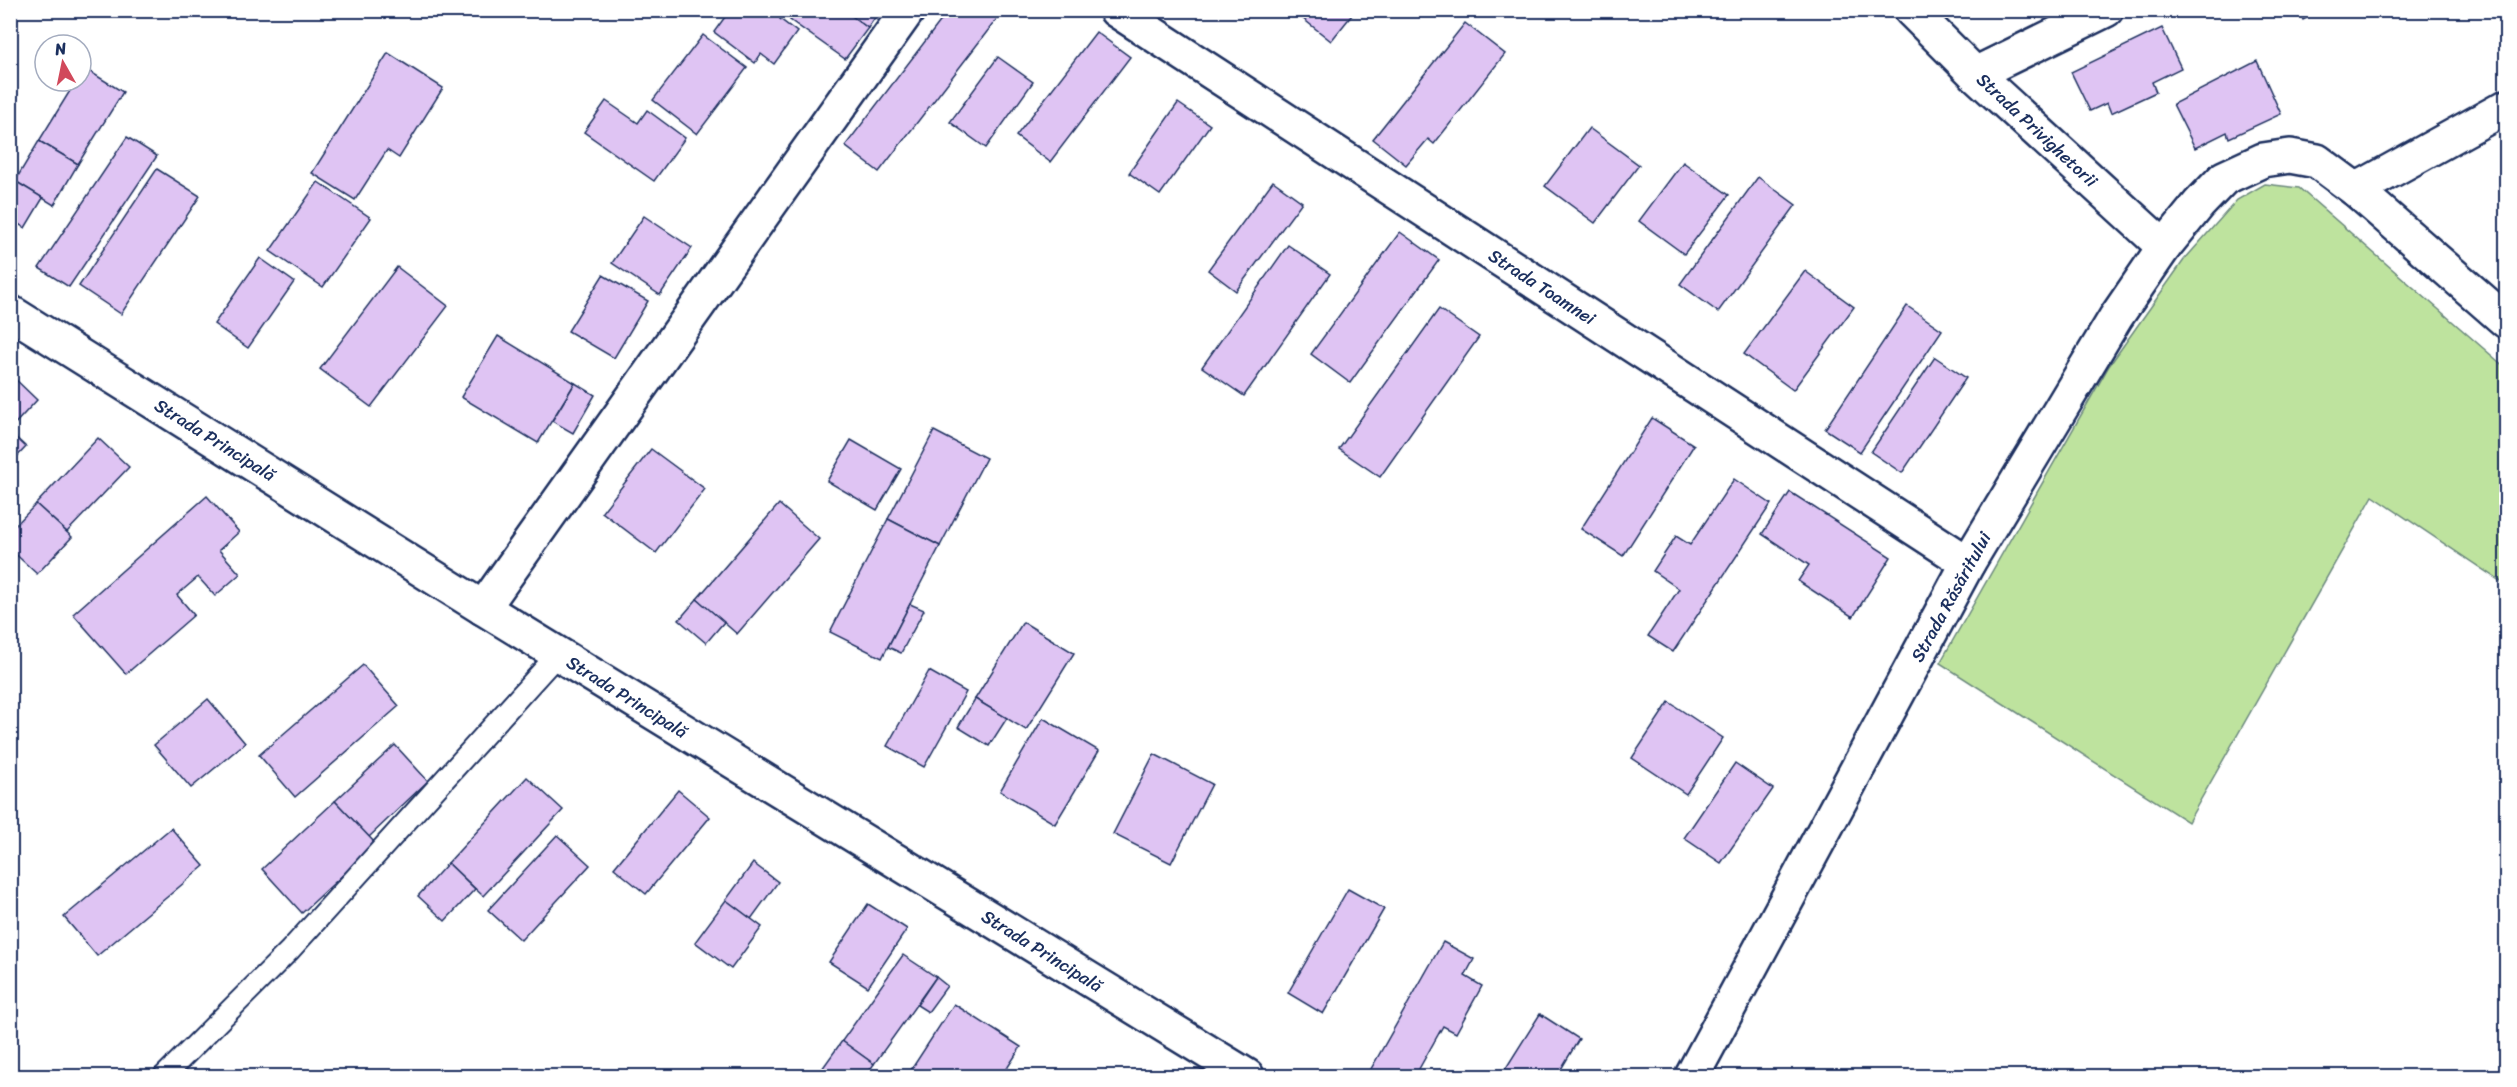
<svg xmlns="http://www.w3.org/2000/svg" width="2517" height="1087" font-family="Sriracha,sans-serif">
<style>
.green{fill:#bee39e;stroke:#6c897e;stroke-width:1.5}
.building{fill:#dfc4f3;stroke:#1b2f5e;stroke-width:1.5}
.lines{fill:none;stroke-linecap:round;stroke-linejoin:round}
.service-casing{stroke:#1b2f5e;stroke-width:24}
.minor-casing{stroke:#1b2f5e;stroke-width:38}
.service{stroke:#fff;stroke-width:20}
.minor{stroke:#fff;stroke-width:33}
.labels{text-anchor:middle;stroke-width:5;stroke-linejoin:round;paint-order:stroke}
.street-label{font-size:18px;fill:#1b2f5e;stroke:#fff}
</style>
<rect width="100%" height="100%" fill="#fff"/>
<filter id="ink" filterUnits="userSpaceOnUse"><feTurbulence type="fractalNoise" baseFrequency=".0167" numOctaves="2"/><feDisplacementMap in="SourceGraphic" scale="12" xChannelSelector="R" yChannelSelector="G"/><feConvolveMatrix kernelMatrix="1 2 1 2 8 2 1 2 1" color-interpolation-filters="sRGB"/></filter>
<g filter="url(#ink)">
<polygon class="green" points="2265,184 2299,188 2506,368 2506,585 2373,496 2188,822 1940,663 2109,366 2184,260 2237,200"/>
<g class="building">
<polygon points="730,10 786,10 780,19 797,32 774,64 761,54 755,63 714,32"/>
<polygon points="797,10 844,10 868,28 845,59 790,20"/>
<polygon points="844,10 880,10 868,28"/>
<polygon points="949,10 1003,11 879,172 845,146"/>
<polygon points="1292,10 1356,10 1331,41"/>
<polygon points="2299,10 2322,10 2303,20"/>
<polygon points="1465,23 1505,54 1434,144 1428,139 1406,165 1373,139"/>
<polygon points="2162,28 2181,68 2152,82 2156,92 2111,113 2107,103 2090,111 2071,72"/>
<polygon points="1096,32 1130,57 1050,162 1016,136"/>
<polygon points="703,35 747,68 697,134 653,100"/>
<polygon points="388,53 443,88 399,158 387,150 355,200 312,173"/>
<polygon points="998,57 1033,82 986,148 950,122"/>
<polygon points="2257,61 2281,114 2229,138 2227,132 2195,148 2173,104"/>
<polygon points="84,68 123,92 78,164 39,141 76,81 81,81"/>
<polygon points="606,101 638,123 647,110 685,138 654,181 584,132"/>
<polygon points="1178,103 1210,125 1160,195 1129,173"/>
<polygon points="1589,128 1639,165 1595,223 1545,186"/>
<polygon points="127,137 157,156 69,287 39,268"/>
<polygon points="39,141 78,164 54,205 15,181"/>
<polygon points="1683,162 1729,195 1684,254 1639,221"/>
<polygon points="157,169 200,196 121,314 79,286"/>
<polygon points="1758,177 1796,205 1718,312 1680,284"/>
<polygon points="15,181 43,198 25,228 10,219 10,188"/>
<polygon points="1273,181 1302,202 1236,291 1208,270"/>
<polygon points="318,182 371,218 323,287 270,251"/>
<polygon points="644,216 692,248 660,295 612,263"/>
<polygon points="1400,232 1439,260 1350,383 1311,354"/>
<polygon points="1288,245 1330,274 1244,396 1202,367"/>
<polygon points="260,258 294,282 248,348 214,324"/>
<polygon points="397,267 448,306 371,407 320,369"/>
<polygon points="1805,271 1854,307 1793,390 1744,354"/>
<polygon points="603,275 648,301 614,358 568,331"/>
<polygon points="1907,306 1942,330 1860,452 1825,429"/>
<polygon points="1439,309 1479,337 1380,477 1339,449"/>
<polygon points="498,336 575,383 538,443 461,397"/>
<polygon points="1935,357 1966,378 1902,473 1871,452"/>
<polygon points="10,374 37,400 10,429"/>
<polygon points="575,383 595,395 573,433 552,421"/>
<polygon points="1652,418 1694,445 1623,556 1581,529"/>
<polygon points="934,431 986,458 940,546 888,519"/>
<polygon points="10,432 26,447 10,464"/>
<polygon points="98,438 129,467 67,532 36,504"/>
<polygon points="851,440 901,469 877,510 827,481"/>
<polygon points="651,449 705,489 656,553 602,512"/>
<polygon points="1734,479 1771,504 1673,652 1648,636 1679,589 1653,571 1676,536 1690,545"/>
<polygon points="1790,492 1891,557 1853,617 1798,581 1809,565 1762,534"/>
<polygon points="207,496 239,532 219,550 240,574 215,596 198,577 177,595 194,615 126,674 73,614"/>
<polygon points="36,504 72,537 37,574 10,549 10,531"/>
<polygon points="779,504 819,539 737,634 697,599"/>
<polygon points="888,519 940,546 882,658 830,632"/>
<polygon points="697,599 724,622 706,643 679,620"/>
<polygon points="910,604 924,610 901,653 888,647"/>
<polygon points="1023,622 1074,653 1026,730 975,699"/>
<polygon points="363,665 399,706 295,797 259,755"/>
<polygon points="929,671 966,692 924,767 887,746"/>
<polygon points="208,699 245,743 191,788 154,745"/>
<polygon points="975,699 1007,718 989,746 958,727"/>
<polygon points="1669,702 1723,738 1686,794 1632,758"/>
<polygon points="1043,718 1099,751 1055,824 1000,791"/>
<polygon points="395,745 428,781 369,837 335,801"/>
<polygon points="1154,754 1212,784 1171,863 1113,834"/>
<polygon points="1735,763 1773,789 1721,863 1684,838"/>
<polygon points="527,777 563,810 483,896 448,863"/>
<polygon points="678,790 710,817 646,894 614,868"/>
<polygon points="335,801 376,844 302,913 262,869"/>
<polygon points="171,828 204,866 97,956 64,917"/>
<polygon points="557,835 590,865 521,940 488,910"/>
<polygon points="448,863 475,889 445,921 418,896"/>
<polygon points="753,863 778,882 751,919 726,900"/>
<polygon points="1348,889 1384,909 1323,1014 1288,993"/>
<polygon points="726,900 762,927 731,969 695,942"/>
<polygon points="868,904 907,929 868,987 829,962"/>
<polygon points="1443,942 1474,959 1465,976 1482,986 1456,1033 1443,1026 1415,1076 1367,1076"/>
<polygon points="903,955 936,977 874,1064 842,1041"/>
<polygon points="936,977 947,986 928,1012 917,1005"/>
<polygon points="954,1004 1021,1047 1002,1076 907,1076"/>
<polygon points="1540,1014 1579,1039 1557,1076 1501,1076"/>
<polygon points="842,1041 874,1064 866,1076 817,1076"/>
</g>
<g class="lines">
<g class="service-casing">
<polyline id="service" points="164,1076 290,950 558,654"/>
</g>
<g class="minor-casing">
<g id="minor">
<polyline points="1116,10 1968,563"/>
<polyline points="1911,10 1975,74 2164,247"/>
<polyline points="1975,74 2106,10"/>
<polyline points="2356,190 2506,107"/>
<polyline points="10,312 483,608 1247,1076"/>
<polyline points="483,608 908,10"/>
<polyline points="1692,1076 1968,563 2116,317 2164,247 2199,204 2224,178 2263,160 2290,156 2317,161 2356,190 2506,321"/>
</g>
</g>
<use href="#service" class="service"/>
<use href="#minor" class="minor"/>
</g>
</g>
<g class="labels">
<g class="street-label">
<text transform="translate(2037 130) rotate(43)" y="6">Strada Privighetorii</text>
<text transform="translate(1542 287) rotate(33)" y="6">Strada Toamnei</text>
<text transform="translate(215 440) rotate(32)" y="6">Strada Principală</text>
<text transform="translate(1951 597) rotate(-61)" y="6">Strada Răsăritului</text>
<text transform="translate(627 697) rotate(32)" y="6">Strada Principală</text>
<text transform="translate(1042 951) rotate(32)" y="6">Strada Principală</text>
</g>
</g>
<rect width="2517" height="1087" fill="none" stroke="#fff" stroke-width="36"/>
<rect x="18" y="18" width="2481" height="1051" fill="none" stroke="#1b2f5e" stroke-width="2" filter="url(#ink)"/>
<g transform="translate(63 63) rotate(351)"><circle r="28" fill="#ffffff" stroke="#a4acbf" stroke-width="1.5"/>
<path d="M0-4.5L10 22L0 15L-10 22Z" fill="#d1495b"/>
<text y="-9" font-size="16" font-weight="bold" text-anchor="middle" fill="#1b2f5e">N</text>
</g>
</svg>
